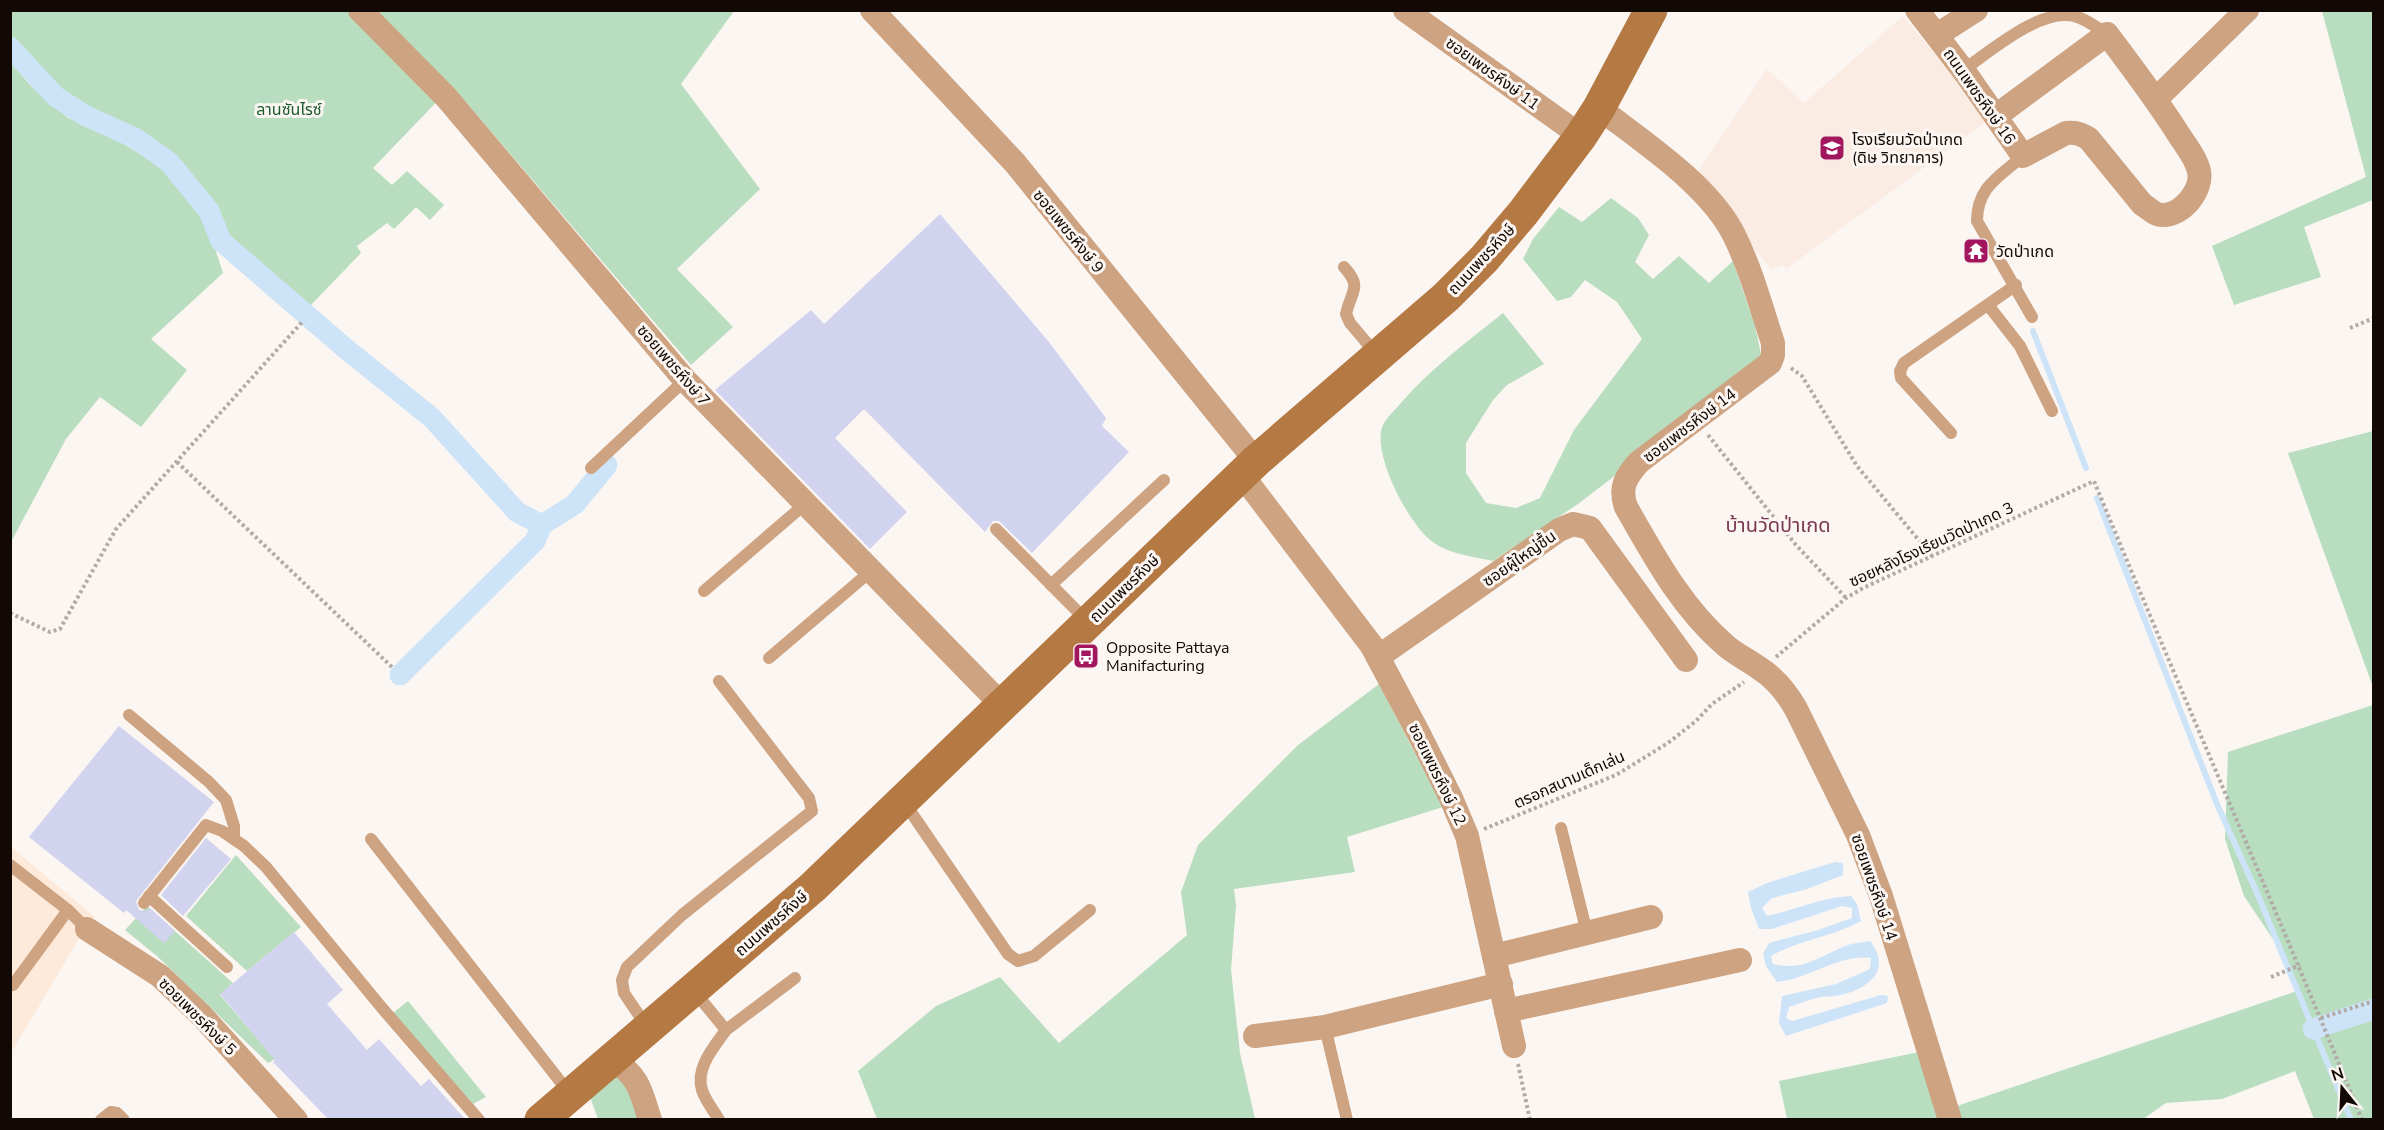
<svg xmlns="http://www.w3.org/2000/svg" width="2384" height="1130" font-family="'Nunito Sans','Noto Sans Thai',sans-serif">
<style>
.industrial{fill:#fdeada}
.built{fill:#faebe3}
.green{fill:#b8ddbf}
.water{fill:#cde3f7}
.lines{fill:none;stroke-linecap:round;stroke-linejoin:round}
.stream{stroke:#cde3f7;stroke-width:6}
.canal{stroke:#cde3f7;stroke-width:21}
.building{fill:#d2d3ef}
.path{stroke:#b1aaa7;stroke-width:4;stroke-dasharray:3 3;stroke-linecap:butt}
.lane{stroke:#cda381;stroke-width:12}
.street{stroke:#cda381;stroke-width:24}
.secondary{stroke:#b57943;stroke-width:33}
.labels{text-anchor:middle;stroke-width:6;stroke-linejoin:round;paint-order:stroke}
.street-label{font-size:16px;fill:#120905;stroke:#fcf6f3}
.park-label{font-size:16px;fill:#1b5b2f;stroke:#fcf6f3}
.poi-label{font-size:16px;fill:#120905;stroke:#fcf6f3;text-anchor:start}
.quarter-label{font-size:20px;fill:#793551;stroke:#fcf6f3}
</style>
<rect width="100%" height="100%" fill="#fcf6f3"/>
<polygon class="industrial" points="11,847 95,917 80,937 11,1053"/>
<polygon class="built" points="1903,16 1990,119 1786,269 1784,265 1771,269 1694,177 1767,69 1804,103"/>
<g class="green">
<polygon points="10,11 734,11 681,84 760,189 677,269 733,327 691,365 452,86 373,168 392,185 407,171 444,205 430,220 416,207 394,229 387,223 357,246 361,253 309,307 266,274 230,240 221,229 213,206 190,176 153,144 87,110 53,87 11,42"/>
<polygon points="2322,11 2373,11 2373,200 2304,227 2321,277 2234,305 2212,246 2366,177"/>
<polygon points="11,63 31,86 68,118 106,133 166,170 204,214 223,273 151,339 187,370 141,427 100,397 66,439 11,542"/>
<path d="M1611 198 1638 218 1649 235 1635 262 1653 279 1679 256 1709 283 1733 261 1755 326 1762 359 1754 369 1578 504 1493 561C1471 556 1446 554 1429 539 1407 520 1371 452 1383 425 1387 417 1395 410 1400 404 1430 369 1467 342 1503 313L1544 364 1507 385 1493 400 1466 443V473L1486 503 1516 508 1540 498 1574 430 1642 339 1617 302 1585 280 1571 297 1557 301 1523 259 1533 239 1559 207 1582 222Z"/>
<polygon points="2373,431 2374,431 2373,687 2288,453"/>
<polygon points="1379,684 1443,807 1347,837 1355,872 1234,889 1236,905 1231,970 1240,1053 1255,1119 877,1119 858,1071 936,1006 1000,977 1059,1043 1187,935 1181,892 1198,845 1298,745"/>
<polygon points="2373,705 2373,1119 2314,1119 2295,1071 2222,1099 2166,1103 2143,1119 1958,1119 1954,1107 2300,990 2287,960 2244,896 2225,839 2228,752"/>
<polygon points="236,855 301,927 247,971 186,916"/>
<polygon points="147,906 233,983 220,995 275,1059 268,1063 158,957 125,930"/>
<polygon points="408,1001 486,1097 473,1104 393,1013"/>
<polygon points="1919,1052 1941,1119 1787,1119 1779,1081"/>
<polygon points="633,1057 660,1119 598,1119 590,1097"/>
</g>
<path class="water" d="M1835 862 1843 863V875L1807 889 1772 898 1762 908 1767 916C1796 910 1822 897 1851 896L1857 904 1861 921C1832 937 1799 940 1771 956L1773 964C1805 972 1822 954 1851 944 1857 943 1864 942 1870 941 1894 972 1865 991 1835 996 1830 997 1825 996 1821 997 1810 999 1799 1004 1789 1007L1786 1018 1792 1021 1881 995 1888 996 1887 1003 1786 1036 1779 1023 1782 996 1836 984 1870 969 1871 958C1839 954 1809 979 1777 982L1766 966 1763 954 1769 943 1818 930 1852 918V908L1842 906 1772 929H1759L1751 908 1748 892 1767 883Z"/>
<g class="lines">
<g class="stream">
<polyline points="2033,331 2086,468"/>
<polyline points="2097,498 2217,804 2257,893 2351,1120"/>
</g>
<g class="canal">
<polyline points="10,47 55,96 84,115 135,138 169,162 209,211 221,241 346,349 432,418 517,512 542,525 575,504 607,465"/>
<polyline points="400,675 535,541 542,525"/>
<polyline points="2313,1029 2374,1009"/>
</g>
</g>
<g class="building">
<polygon points="940,214 1049,342 1106,418 1102,426 1129,452 1032,553 999,521 993,521 985,532 864,409 835,438 907,512 870,549 715,390 811,310 824,324"/>
<polygon points="119,726 214,802 136,901 139,910 146,911 150,908 172,928 174,932 164,943 126,910 124,913 29,837"/>
<polygon points="206,838 231,859 183,916 161,895"/>
<polygon points="294,932 343,990 327,1004 367,1050 379,1039 421,1086 429,1079 465,1119 328,1119 273,1062 275,1060 220,994"/>
</g>
<g class="lines">
<g class="path">
<polyline points="2350,328 2374,318"/>
<polyline points="1791,368 1802,376 1857,466 1932,556"/>
<polyline points="1708,435 1796,545 1846,598"/>
<polyline points="177,462 393,668"/>
<polyline points="10,613 50,632 60,629 116,529 303,321"/>
<path d="M1776 657 1846 598 1863 588 2094 481C2182 695 2275 906 2362 1120"/>
<polyline points="1484,829 1616,775 1668,743 1696,721 1712,704 1744,682"/>
<polyline points="2271,977 2300,965"/>
<polyline points="2321,1018 2374,1001"/>
<polyline points="1518,1064 1530,1120"/>
</g>
<g class="lane">
<path d="M1963 70C1991 51 2040 8 2074 16 2085 18 2097 28 2107 34"/>
<path d="M2023 156C1999 177 1977 187 1977 221L2032 317"/>
<path d="M1344 267C1363 288 1351 290 1346 314L1350 323 1377 355"/>
<polyline points="1988,305 2020,346 2052,411"/>
<polyline points="1951,433 1901,378 1900,371 1904,363 2016,285"/>
<polyline points="591,468 685,380"/>
<polyline points="996,529 1087,621"/>
<polyline points="1051,585 1164,480"/>
<polyline points="704,591 805,504"/>
<polyline points="769,658 871,571"/>
<polyline points="129,715 209,782 226,800 234,826 234,839"/>
<polyline points="904,802 1008,954 1018,961 1034,956 1090,910"/>
<polyline points="1561,828 1587,933"/>
<polyline points="371,839 570,1094"/>
<polyline points="10,865 68,910 87,929"/>
<polyline points="149,896 227,967"/>
<polyline points="144,903 206,825 222,831 244,846 266,867 382,1008 479,1120"/>
<polyline points="13,985 68,910"/>
<polyline points="694,991 726,1030 795,978"/>
<polyline points="647,1027 624,993 622,980 627,967 682,915 812,811 809,798 719,681"/>
<polyline points="1325,1027 1347,1120"/>
<polyline points="101,1120 111,1112 117,1113 124,1120"/>
<path d="M719 1120C714 1111 705 1100 702 1090 695 1068 714 1047 726 1030"/>
</g>
<g class="street">
<polyline points="360,10 446,97 685,380 1003,706"/>
<polyline points="872,10 1015,163 1256,461"/>
<polyline points="1405,10 1581,136"/>
<path d="M1917 10 1966 74 2023 156 2066 133C2076 132 2081 134 2089 139L2142 204C2148 208 2155 215 2162 215 2182 216 2203 190 2199 171 2196 158 2186 146 2179 135 2157 100 2132 67 2107 34L1996 116"/>
<polyline points="1937,35 1976,10"/>
<polyline points="2156,99 2247,10"/>
<path d="M1599 108C1643 142 1709 185 1734 235 1751 269 1761 307 1773 343V355L1770 363 1639 462C1626 476 1619 488 1626 507 1654 556 1681 607 1725 645 1735 654 1748 660 1759 668 1775 678 1787 693 1796 709L1858 835 1881 896 1950 1120"/>
<polyline points="1242,475 1372,646 1420,736 1451,798 1467,836 1514,1046"/>
<polyline points="1378,657 1559,530 1573,524 1590,528 1686,660"/>
<polyline points="87,929 160,976 178,993 202,1016 296,1120"/>
<polyline points="1494,956 1651,917"/>
<polyline points="1506,1011 1740,960"/>
<polyline points="1255,1036 1325,1027 1501,984"/>
<path d="M612 1060C639 1075 641 1092 650 1120"/>
</g>
<polyline class="secondary" points="541,1120 813,887 1256,461 1446,297 1484,259 1523,213 1581,136 1599,108 1651,10"/>
</g>
<defs>
<g id="school-square" transform="scale(1.35)"><rect x="-9" y="-9" width="18" height="18" rx="4" fill="#a2165e" stroke="#fcf6f3"/><path d="M0-5L7-2L0 1L-7-2ZM-4 1L0 2.5L4 1V4Q0 6-4 4Z" fill="#fff"/></g>
<g id="temple-square" transform="scale(1.35)"><rect x="-9" y="-9" width="18" height="18" rx="4" fill="#a2165e" stroke="#fcf6f3"/><path d="M0-6L5-2H3V0L6.5 2.5H4V6H1.5V3h-3V6H-4V2.5H-6.5L-3 0V-2H-5Z" fill="#fff"/></g>
<g id="bus-square" transform="scale(1.35)"><rect x="-9" y="-9" width="18" height="18" rx="4" fill="#a2165e" stroke="#fcf6f3"/><path d="M-5-6H5V4H4V6H2V4H-2V6H-4V4H-5ZM-3.5-4V0h7V-4ZM-3.5 1.2v1.5H-2V1.2ZM2 1.2v1.5H3.5V1.2Z" fill="#fff"/></g>
</defs>
<g fill-rule="evenodd">
<use href="#school-square" x="1832" y="148"/>
<use href="#temple-square" x="1976" y="251"/>
<use href="#bus-square" x="1086" y="656"/>
</g>
<g class="labels">
<g class="street-label">
<text transform="translate(1493 73) rotate(36)" y="6">ซอยเพชรหึงษ์ 11</text>
<text transform="translate(1980 96) rotate(55)" y="6">ถนนเพชรหึงษ์ 16</text>
<text transform="translate(1069 231) rotate(51)" y="6">ซอยเพชรหึงษ์ 9</text>
<text transform="translate(1481 259) rotate(-47)" y="6">ถนนเพชรหึงษ์</text>
<text transform="translate(674 365) rotate(49)" y="6">ซอยเพชรหึงษ์ 7</text>
<text transform="translate(1689 425) rotate(-37)" y="6">ซอยเพชรหึงษ์ 14</text>
<text transform="translate(1931 544) rotate(-25)" y="6">ซอยหลังโรงเรียนวัดป่าเกด 3</text>
<text transform="translate(1519 558) rotate(-35)" y="6">ซอยผู้ใหญ่ชื้น</text>
<text transform="translate(1124 588) rotate(-44)" y="6">ถนนเพชรหึงษ์</text>
<text transform="translate(1438 774) rotate(64)" y="6">ซอยเพชรหึงษ์ 12</text>
<text transform="translate(1569 779) rotate(-24)" y="6">ตรอกสนามเด็กเล่น</text>
<text transform="translate(1875 887) rotate(71)" y="6">ซอยเพชรหึงษ์ 14</text>
<text transform="translate(771 923) rotate(-41)" y="6">ถนนเพชรหึงษ์</text>
<text transform="translate(198 1016) rotate(45)" y="6">ซอยเพชรหึงษ์ 5</text>
</g>
<g class="park-label">
<text x="289" y="115">ลานซันไรซ์</text>
</g>
<g class="poi-label">
<text x="1852" y="145">โรงเรียนวัดป่าเกด<tspan x="1852" dy="18">(ดิษ วิทยาคาร)</tspan></text>
<text x="1996" y="257">วัดป่าเกด</text>
<text x="1106" y="653">Opposite Pattaya<tspan x="1106" dy="18">Manifacturing</tspan></text>
</g>
<g class="quarter-label">
<text x="1778" y="532">บ้านวัดป่าเกด</text>
</g>
</g>
<rect width="2384" height="1130" fill="none" stroke="#120905" stroke-width="24"/>
<g transform="translate(2342 1088) rotate(342)" stroke="#fcf6f3" stroke-width="4.5" paint-order="stroke">
<path d="M0-4.5L10 22L0 15L-10 22Z" fill="#120905"/>
<text y="-9" font-size="16" font-weight="bold" text-anchor="middle" fill="#120905">N</text>
</g>
</svg>
